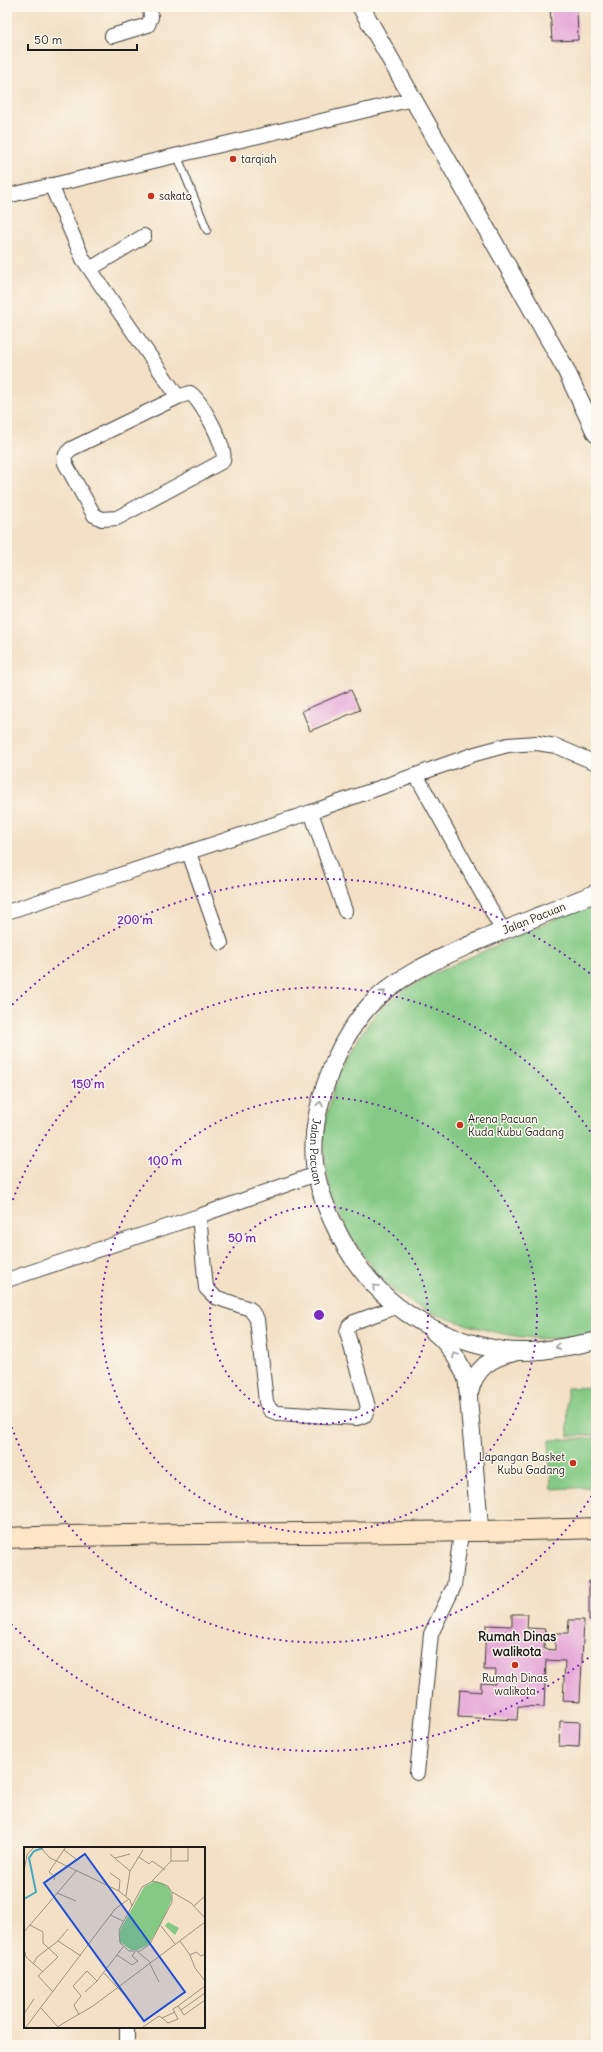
<svg xmlns="http://www.w3.org/2000/svg" width="603" height="2052" viewBox="0 0 603 2052" font-family="Delius,sans-serif">
<style>
.green{fill:#84ca84;stroke:#507350}
.building{fill:#e4a3d7}
.lines{fill:none;stroke-linecap:round;stroke-linejoin:round}
.service-casing{stroke:#3c3935;stroke-width:9}
.minor-casing{stroke:#3c3935;stroke-width:16}
.tertiary-casing{stroke:#3c3935;stroke-width:19}
.secondary-casing{stroke:#3c3935;stroke-width:22}
.service{stroke:#fff;stroke-width:7}
.minor{stroke:#fff;stroke-width:14}
.tertiary{stroke:#fff;stroke-width:17}
.secondary{stroke:#fde5c5;stroke-width:20}
.oneway{stroke:#999}
.ring{fill:none;stroke:#7b2cbf;stroke-width:2;stroke-dasharray:2 4}
.poi-dot{fill:#c8321e;stroke:#fbf7ec;stroke-width:1.5}
.labels{text-anchor:middle;stroke-width:3;stroke-linejoin:round;paint-order:stroke}
.poi-label{font-size:11px;fill:#1c1c1c;stroke:#fbf7ec;text-anchor:start}
.street-label{font-size:11px;fill:#1c1c1c;stroke:#fbf7ec}
.quarter-label{font-size:13px;font-weight:bold;fill:#1c1c1c;stroke:#fbf7ec}
.inset-river{fill:none;stroke:#44aac4;stroke-width:2}
.inset-road{fill:none;stroke:#9d9281;stroke-width:1}
.view{fill:#1d4ed8;fill-opacity:0.15;stroke:#1d4ed8;stroke-width:2}
.inset-edge{fill:none;stroke:#1c1c1c;stroke-width:2}
.centre{fill:#7b2cbf;stroke:#fbf7ec;stroke-width:2}
.ring-label{font-size:12px;text-anchor:middle;font-weight:bold;fill:#7b2cbf;stroke:#fbf7ec;stroke-width:3;stroke-linejoin:round;paint-order:stroke}
</style>
<rect width="100%" height="100%" fill="#fbf7ec"/>
<filter id="ink" filterUnits="userSpaceOnUse"><feTurbulence type="fractalNoise" baseFrequency=".025" numOctaves="2"/><feDisplacementMap in="SourceGraphic" scale="8" xChannelSelector="R" yChannelSelector="G"/><feConvolveMatrix kernelMatrix="1 2 1 2 8 2 1 2 1" color-interpolation-filters="sRGB"/></filter>
<filter id="wash" filterUnits="userSpaceOnUse"><feTurbulence type="fractalNoise" baseFrequency=".012" numOctaves="4" result="noise"/><feDisplacementMap in="SourceGraphic" scale="16" xChannelSelector="R" yChannelSelector="G"/><feGaussianBlur stdDeviation="0.9" result="paint"/><feColorMatrix in="noise" values="0 0 0 0 0 0 0 0 0 0 0 0 0 0 0 0 0 1.4 0 .05"/><feComposite in="paint" operator="in"/></filter>
<g filter="url(#wash)">
<rect width="100%" height="100%" fill="#f3e0c5"/>
<path class="green" d="M 596,901 L 596,1332 C 559,1343 519,1339 483,1329 C 452,1321 422,1312 397,1293 C 377,1277 363,1256 350,1234 C 318,1177 316,1125 343,1067 C 352,1047 364,1027 379,1011 C 393,997 411,986 428,976 Z
M 596,1387 L 596,1435 L 568,1436 L 567,1388 Z
M 596,1438 L 596,1487 L 551,1489 L 549,1440 Z"/>
<g id="blocks">
<path class="building" d="M 550,7 L 577,7 L 578,40 L 552,41 Z
M 351,690 L 360,710 L 310,731 L 302,711 Z
M 589,1581 L 596,1581 L 596,1621 L 589,1621 Z
M 512,1614 L 528,1614 L 527,1628 L 545,1629 L 544,1649 L 555,1650 L 555,1633 L 568,1633 L 569,1620 L 584,1620 L 580,1702 L 563,1701 L 565,1661 L 546,1660 L 544,1707 L 518,1706 L 517,1720 L 458,1717 L 460,1690 L 481,1692 L 481,1683 L 495,1684 L 496,1670 L 484,1670 L 486,1625 L 512,1626 Z
M 560,1721 L 580,1722 L 579,1747 L 559,1746 Z"/>
</g>
</g>
<g filter="url(#ink)">
<use href="#blocks" fill-opacity="0" stroke="#3c3935" stroke-width="1"/>
<g class="lines">
<g class="service-casing">
<path id="service" d="M 177,155 L 207,230"/>
</g>
<g class="minor-casing">
<path id="minor" d="M 112,36 L 148,25 L 151,17 L 150,7
M 51,185 L 83,259 L 178,397
M 7,196 L 413,99
M 90,269 L 144,236
M 190,393 C 201,400 228,449 223,461 L 117,518 L 102,519 L 94,515 L 65,463 C 64,456 66,453 71,449 L 178,397 Z
M 416,775 L 503,931
M 311,812 L 345,911
M 189,853 L 221,943
M 7,912 L 311,812 L 475,754 L 508,745 L 537,743 L 556,746 L 596,763
M 199,1216 L 206,1288 L 215,1297 L 250,1309 L 257,1319 L 266,1402 L 270,1410 L 277,1413 L 357,1418 L 365,1415 L 368,1407 L 347,1332 L 349,1326 L 354,1322 L 396,1307
M 7,1280 L 199,1216 L 316,1174
M 417,1773 L 431,1634 L 454,1586 L 461,1533
M 127,2027 L 127,2045"/>
</g>
<g class="tertiary-casing">
<g id="tertiary">
<path d="M 361,7 L 564,366 L 596,434"/>
<path id="s1" d="M 596,893 C 556,909 516,925 476,942 C 438,959 398,975 369,1006 C 351,1026 338,1050 329,1075 C 320,1099 313,1128 314,1154 C 314,1177 323,1200 332,1220 C 364,1292 418,1334 496,1349 C 528,1356 564,1347 596,1341"/>
<path d="M 434,1332 C 450,1345 460,1362 467,1380 L 480,1532"/>
<path d="M 470,1391 C 475,1369 491,1357 513,1353"/>
</g>
</g>
<g class="secondary-casing">
<path id="secondary" d="M 7,1538 C 203,1531 400,1535 596,1528"/>
</g>
<use href="#service" class="service"/>
<use href="#minor" class="minor"/>
<use href="#tertiary" class="tertiary"/>
<use href="#secondary" class="secondary"/>
</g>
<defs><path id="oneway-chevron" d="M-2-3.5L2.5 0L-2 3.5" fill="none" stroke-width="1.6" stroke-linecap="round" stroke-linejoin="round"/></defs>
<g class="oneway">
<use href="#oneway-chevron" transform="translate(383 993) rotate(-41)"/>
<use href="#oneway-chevron" transform="translate(320 1104) rotate(-77)"/>
<use href="#oneway-chevron" transform="translate(375 1287) rotate(-133)"/>
<use href="#oneway-chevron" transform="translate(558 1347) rotate(173)"/>
<use href="#oneway-chevron" transform="translate(455 1355) rotate(-124)"/>
</g>
</g>
<g class="ring">
<circle cx="319" cy="1315" r="109"/>
<circle cx="319" cy="1315" r="218"/>
<path d="M595 1491A327 327 0 0 1 7 1413M7 1217A327 327 0 0 1 595 1139"/>
<path d="M593 1654A436 436 0 0 1 8 1621M8 1009A436 436 0 0 1 593 976"/>
</g>
<g class="poi-dot">
<circle cx="233" cy="159" r="4"/>
<circle cx="151" cy="196" r="4"/>
<circle cx="460" cy="1125" r="4"/>
<circle cx="573" cy="1463" r="4"/>
<circle cx="515" cy="1665" r="4"/>
</g>
<g class="labels">
<g class="poi-label">
<text x="241" y="163">tarqiah</text>
<text x="159" y="200">sakato</text>
<text x="468" y="1123">Arena Pacuan<tspan x="468" dy="13">Kuda Kubu Gadang</tspan></text>
<text x="565" y="1461" text-anchor="end">Lapangan Basket<tspan x="565" dy="13">Kubu Gadang</tspan></text>
<text x="515" y="1682" text-anchor="middle">Rumah Dinas<tspan x="515" dy="13">walikota</tspan></text>
</g>
<g class="street-label">
<text transform="translate(534 918) rotate(-22)" y="4">Jalan Pacuan</text>
<text dy="4" stroke="none"><textPath href="#s1" startOffset="414">Jalan Pacuan</textPath></text>
</g>
<g class="quarter-label">
<text x="517" y="1641">Rumah Dinas<tspan x="517" dy="15">walikota</tspan></text>
</g>
</g>
<g transform="translate(24 1847)">
<rect width="181" height="181" fill="#f3e0c5"/>
<path d="M 131,34 L 139,36 L 146,42 L 148,52 L 136,79 L 124,98 L 113,103 L 107,103 L 96,95 L 96,83 L 120,40 ZM 144,75 L 155,81 L 151,88 L 141,79 Z" fill="#84ca84"/>
<path class="inset-river" d="M 0,52 L 12,45 L 5,11 L 10,4 L 19,1"/>
<path class="inset-road" d="M 17,1 L 26,11 L 95,44 L 106,53 L 108,59M 40,3 L 52,12M 86,7 L 106,24M 115,10 L 125,17 L 128,14 L 141,23M 91,11 L 106,7M 147,14 L 164,14 L 164,1M 0,24 L 3,8 L 9,1M 86,26 L 96,33 L 95,44M 30,33 L 31,30 L 25,25 L 41,1M 128,34 L 147,14 L 147,1M 129,34 L 144,39 L 148,46 L 148,55 L 126,97 L 116,104 L 105,104 L 96,96 L 95,83 L 118,40 ZM 148,45 L 167,56 L 181,71M 33,46 L 52,54M 102,49 L 106,24 L 119,3M 170,59 L 181,49M 86,68 L 99,74M 6,78 L 19,85 L 19,96 L 34,110 L 14,129 L 29,145M 137,79 L 151,97M 0,85 L 53,23M 34,94 L 44,82M 156,94 L 166,108 L 172,105 L 177,109 L 181,107M 1,105 L 2,110 L 19,125M 114,105 L 127,116M 93,108 L 108,118 L 114,114 L 108,109 L 111,105M 166,108 L 171,121 L 181,134M 10,116 L 13,110 L 34,94 L 57,109M 126,117 L 135,135M 80,126 L 106,154M 181,139 L 154,159 L 160,168 L 181,153M 61,145 L 73,134M 17,161 L 34,180M 157,163 L 181,146M 0,167 L 10,152M 55,168 L 50,158 L 57,149 L 49,139 L 63,124 L 73,134 L 99,100M 138,171 L 144,176 L 154,172 L 149,162 L 154,159M 2,180 L 91,62 L 105,52M 33,180 L 69,159 L 181,75M 119,180 L 135,169 L 138,171 L 151,165"/>
<path class="view" d="M 61,7 L 161,145 L 120,174 L 20,36 Z"/>
<rect width="181" height="181" class="inset-edge"/>
</g>
<circle cx="319" cy="1315" r="6" class="centre"/>
<g class="ring-label">
<text x="135" y="924">200 m</text>
<text x="88" y="1088">150 m</text>
<text x="165" y="1165">100 m</text>
<text x="242" y="1242">50 m</text>
</g>
<rect width="603" height="2052" fill="none" stroke="#fbf7ec" stroke-width="24"/>
<path d="M28 44v6h109v-6" fill="none" stroke="#1c1c1c" stroke-width="2"/>
<text x="34" y="44" font-size="12" fill="#1c1c1c" stroke="#fbf7ec" stroke-width="3" paint-order="stroke">50 m</text>
</svg>
